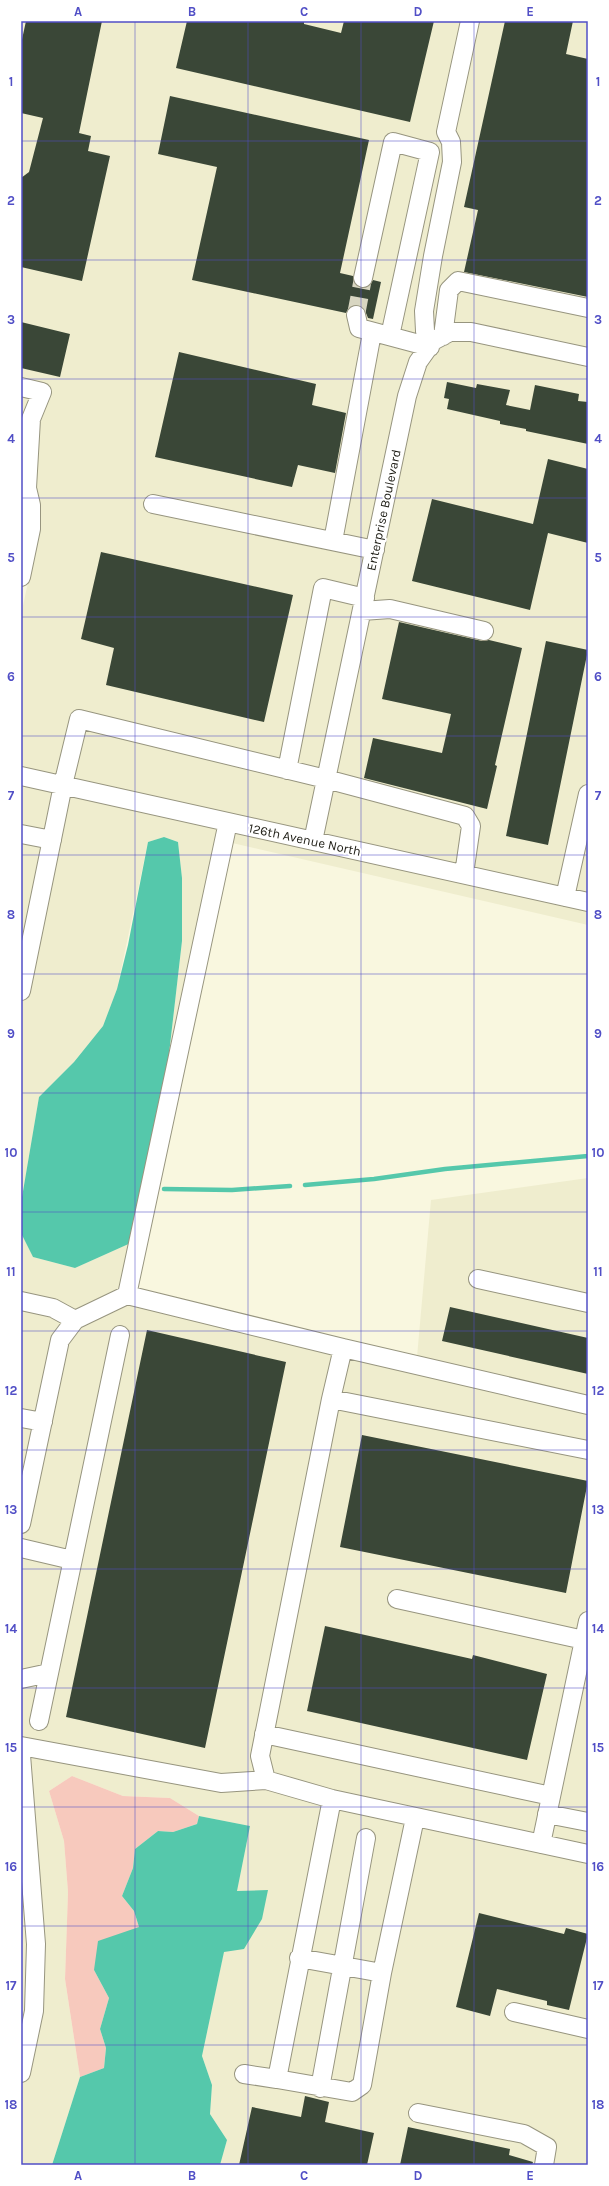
<svg xmlns="http://www.w3.org/2000/svg" width="609" height="2186" viewBox="0 0 609 2186" font-family="Karla,sans-serif">
<style>
.built{fill:#efedce}
.green{fill:#f7c9bd}
.water{fill:#55c8ab}
.lines{fill:none;stroke-linecap:round;stroke-linejoin:round}
.stream{stroke:#55c8ab;stroke-width:4.5}
.building{fill:#3a4737}
.minor-tunnel{stroke:#d8d6c1;stroke-width:18;stroke-dasharray:18 9;stroke-linecap:butt}
.minor-casing{stroke:#97957f;stroke-width:20}
.minor{stroke:#fff;stroke-width:18}
.grid{fill:none;stroke:#514fc6;stroke-width:1;stroke-opacity:0.55}
.labels{text-anchor:middle;stroke-width:4;stroke-linejoin:round;paint-order:stroke}
.street-label{font-size:13px;fill:#1e1d15;stroke:#fff}
.neatline{fill:none;stroke:#514fc6;stroke-width:1.5}
.grid-label{font-size:13px;text-anchor:middle;font-weight:bold;fill:#514fc6}
</style>
<rect width="100%" height="100%" fill="#f9f7df"/>
<path class="built" d="M 21,21 L 588,21 L 588,348 L 430,333 L 307,830 L 21,767 L 21,615 L 39,531 L 21,482 Z
M 451,341 L 469,341 L 588,367 L 588,893 L 323,833 L 415,398 L 425,366 L 438,348 Z
M 21,785 L 588,911 L 588,925 L 228,842 L 175,1068 L 169,1054 L 182,941 L 182,878 L 178,842 L 164,837 L 148,842 L 117,989 L 103,1026 L 74,1062 L 39,1097 L 21,1203 Z
M 588,1178 L 588,2165 L 220,2165 L 227,2140 L 210,2114 L 212,2085 L 202,2056 L 250,1826 L 199,1816 L 170,1798 L 123,1796 L 72,1776 L 49,1791 L 64,1841 L 68,1892 L 65,1979 L 80,2077 L 52,2165 L 21,2165 L 21,1233 L 33,1257 L 75,1268 L 133,1242 L 119,1295 L 417,1357 L 431,1200 Z"/>
<path class="green" d="M 72,1776 L 123,1796 L 170,1798 L 199,1816 L 197,1824 L 173,1832 L 158,1831 L 135,1849 L 133,1868 L 122,1896 L 134,1911 L 139,1927 L 94,1970 L 109,1998 L 100,2029 L 106,2048 L 104,2068 L 80,2077 L 65,1979 L 68,1892 L 64,1841 L 49,1791 Z"/>
<path class="water" d="M 164,837 L 178,842 L 182,878 L 182,941 L 169,1054 L 175,1068 L 133,1242 L 75,1268 L 33,1257 L 21,1233 L 21,1203 L 39,1097 L 74,1062 L 103,1026 L 117,989 L 128,945 L 148,842 Z
M 199,1816 L 250,1826 L 237,1891 L 268,1890 L 262,1919 L 244,1949 L 224,1952 L 202,2056 L 212,2085 L 210,2114 L 227,2140 L 220,2165 L 52,2165 L 80,2077 L 104,2068 L 106,2048 L 100,2029 L 109,1998 L 94,1970 L 98,1941 L 139,1927 L 134,1911 L 122,1896 L 133,1868 L 135,1849 L 158,1831 L 173,1832 L 197,1824 Z"/>
<g class="lines">
<path class="stream" d="M 305,1185 L 374,1179 L 445,1169 L 588,1156
M 164,1189 L 232,1190 L 290,1186"/>
</g>
<path class="building" d="M 26,21 L 102,21 L 79,133 L 91,136 L 88,151 L 110,156 L 82,281 L 21,267 L 21,178 L 29,172 L 43,118 L 21,113 L 21,44 Z
M 187,21 L 304,21 L 304,24 L 341,33 L 344,21 L 434,21 L 410,122 L 176,68 Z
M 505,21 L 573,21 L 566,54 L 588,59 L 588,297 L 464,272 L 478,210 L 464,207 Z
M 170,96 L 369,140 L 340,273 L 353,276 L 356,285 L 361,288 L 370,285 L 373,280 L 381,282 L 373,319 L 368,318 L 364,308 L 359,305 L 349,307 L 346,313 L 192,280 L 217,167 L 158,154 Z
M 21,322 L 70,334 L 60,377 L 21,368 Z
M 179,352 L 316,384 L 312,405 L 346,413 L 335,473 L 298,465 L 292,487 L 155,457 Z
M 447,382 L 476,388 L 477,384 L 510,390 L 506,405 L 530,410 L 535,385 L 579,394 L 578,401 L 588,402 L 588,444 L 526,431 L 526,429 L 500,424 L 500,421 L 447,409 L 449,399 L 444,398 Z
M 548,459 L 588,469 L 588,543 L 548,533 L 530,610 L 412,581 L 432,499 L 533,524 Z
M 101,552 L 293,595 L 264,722 L 106,685 L 114,648 L 81,639 Z
M 399,622 L 482,641 L 489,640 L 522,648 L 495,765 L 497,766 L 487,809 L 364,778 L 373,738 L 442,753 L 451,714 L 382,699 Z
M 546,641 L 588,650 L 548,845 L 506,836 Z
M 450,1307 L 588,1338 L 588,1374 L 442,1341 Z
M 147,1330 L 286,1362 L 205,1748 L 66,1717 Z
M 362,1435 L 588,1481 L 566,1593 L 340,1547 Z
M 325,1626 L 472,1659 L 473,1655 L 547,1674 L 527,1760 L 307,1711 Z
M 479,1913 L 564,1934 L 566,1928 L 588,1934 L 569,2010 L 547,2005 L 547,2001 L 497,1989 L 490,2016 L 456,2007 Z
M 305,2096 L 329,2102 L 325,2122 L 374,2133 L 367,2165 L 239,2165 L 252,2107 L 301,2117 Z
M 408,2127 L 510,2149 L 509,2155 L 533,2162 L 532,2165 L 400,2165 Z"/>
<g class="lines">
<path class="minor-tunnel" d="M 356,315 L 363,278"/>
<g class="minor-casing">
<path id="minor" d="M 363,278 L 393,142 L 430,152 L 390,336
M 356,315 L 359,328 L 430,347
M 443,336 L 449,290 L 458,281 L 588,308
M 430,347 L 425,331 L 424,311 L 433,256 L 452,162 L 451,142 L 446,132 L 470,21
M 21,387 L 42,392 L 31,419 L 27,488 L 31,505 L 31,529 L 21,577
M 153,504 L 375,550
M 333,541 L 372,333
M 362,611 L 390,609 L 484,631
M 287,770 L 323,588 L 365,598
M 21,776 L 588,902
M 228,822 L 127,1295 L 343,1348
M 21,834 L 52,840
M 313,841 L 407,396 L 418,362 L 433,341 L 450,332 L 471,332 L 588,357
M 565,897 L 588,794
M 21,991 L 63,785 L 79,719 L 326,779 L 465,816 L 471,826 L 464,874
M 478,1279 L 588,1303
M 21,1301 L 53,1308 L 75,1320
M 331,1399 L 588,1450
M 588,1405 L 343,1348 L 331,1399 L 260,1756 L 266,1780 L 332,1799 L 588,1854
M 21,1418 L 43,1422
M 21,1524 L 60,1340 L 75,1320 L 127,1295
M 21,1548 L 72,1560
M 397,1599 L 584,1640
M 21,1679 L 49,1673
M 39,1721 L 120,1335
M 264,1734 L 551,1796
M 21,1746 L 221,1783 L 266,1780
M 21,1755 L 36,1944 L 34,2011 L 21,2073
M 332,1799 L 277,2079 L 352,2092 L 362,2085 L 382,1973 L 415,1818
M 547,1814 L 588,1822
M 541,1844 L 588,1621
M 299,1958 L 382,1973
M 514,2012 L 588,2029
M 244,2074 L 277,2079
M 320,2088 L 366,1838
M 418,2113 L 524,2134 L 547,2147 L 544,2165"/>
</g>
<use href="#minor" class="minor"/>
</g>
<path class="grid" d="M 135,21 L 135,2165M 248,21 L 248,2165M 361,21 L 361,2165M 474,21 L 474,2165M 21,141 L 588,141M 21,260 L 588,260M 21,379 L 588,379M 21,498 L 588,498M 21,617 L 588,617M 21,736 L 588,736M 21,855 L 588,855M 21,974 L 588,974M 21,1093 L 588,1093M 21,1212 L 588,1212M 21,1331 L 588,1331M 21,1450 L 588,1450M 21,1569 L 588,1569M 21,1688 L 588,1688M 21,1807 L 588,1807M 21,1926 L 588,1926M 21,2045 L 588,2045"/>
<g class="labels">
<g class="street-label">
<text transform="translate(383 510) rotate(-78)" y="5">Enterprise Boulevard</text>
<text transform="translate(305 839) rotate(12)" y="5">126th Avenue North</text>
</g>
</g>
<rect width="609" height="2186" fill="none" stroke="#ffffff" stroke-width="44"/>
<rect x="22" y="22" width="565" height="2142" class="neatline"/>
<g class="grid-label">
<text x="78" y="16">A</text>
<text x="192" y="16">B</text>
<text x="304" y="16">C</text>
<text x="418" y="16">D</text>
<text x="530" y="16">E</text>
<text x="11" y="86">1</text>
<text x="598" y="86">1</text>
<text x="11" y="205">2</text>
<text x="598" y="205">2</text>
<text x="11" y="324">3</text>
<text x="598" y="324">3</text>
<text x="11" y="443">4</text>
<text x="598" y="443">4</text>
<text x="11" y="562">5</text>
<text x="598" y="562">5</text>
<text x="11" y="681">6</text>
<text x="598" y="681">6</text>
<text x="11" y="800">7</text>
<text x="598" y="800">7</text>
<text x="11" y="919">8</text>
<text x="598" y="919">8</text>
<text x="11" y="1038">9</text>
<text x="598" y="1038">9</text>
<text x="11" y="1157">10</text>
<text x="598" y="1157">10</text>
<text x="11" y="1276">11</text>
<text x="598" y="1276">11</text>
<text x="11" y="1395">12</text>
<text x="598" y="1395">12</text>
<text x="11" y="1514">13</text>
<text x="598" y="1514">13</text>
<text x="11" y="1633">14</text>
<text x="598" y="1633">14</text>
<text x="11" y="1752">15</text>
<text x="598" y="1752">15</text>
<text x="11" y="1871">16</text>
<text x="598" y="1871">16</text>
<text x="11" y="1990">17</text>
<text x="598" y="1990">17</text>
<text x="11" y="2109">18</text>
<text x="598" y="2109">18</text>
<text x="78" y="2180">A</text>
<text x="192" y="2180">B</text>
<text x="304" y="2180">C</text>
<text x="418" y="2180">D</text>
<text x="530" y="2180">E</text>
</g>
</svg>
